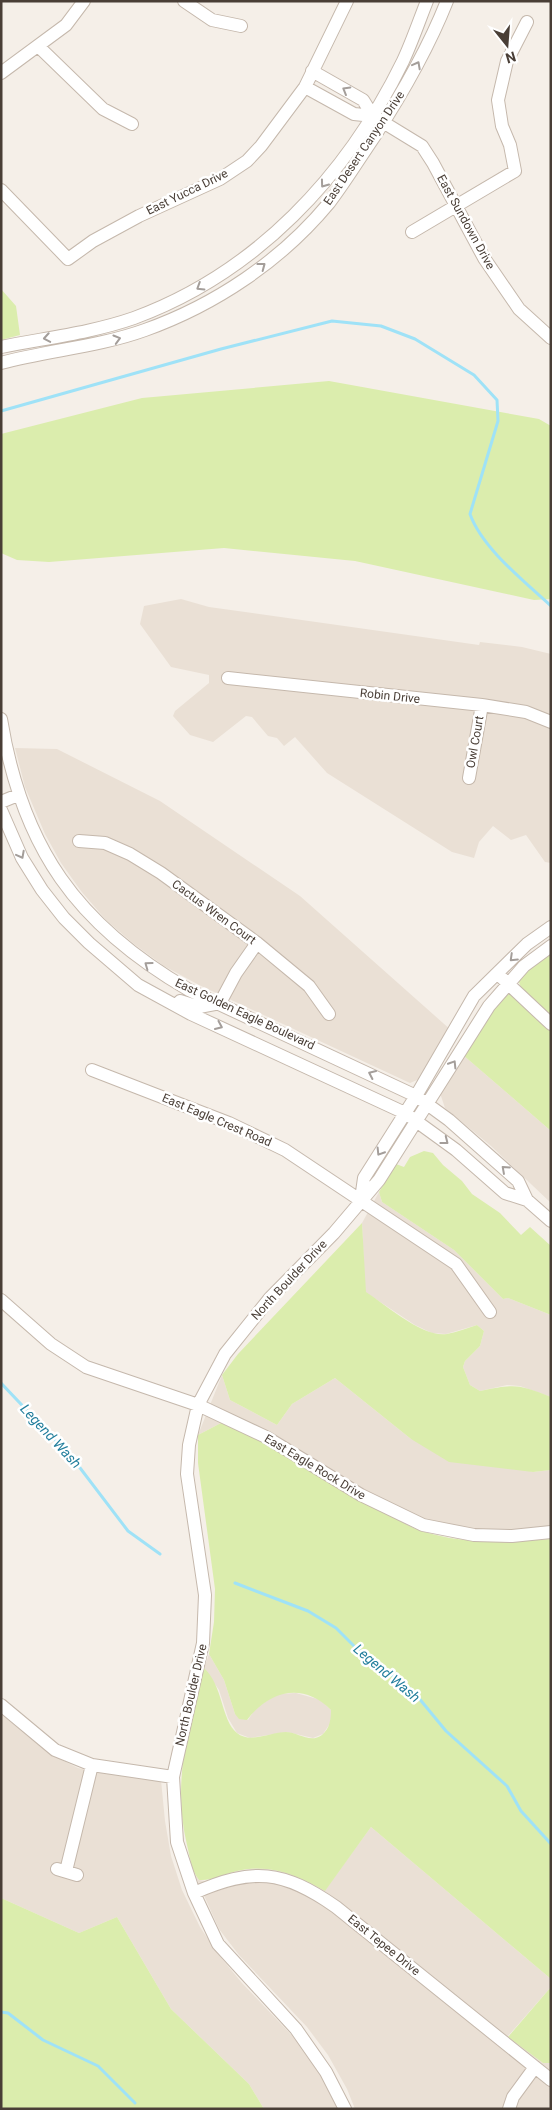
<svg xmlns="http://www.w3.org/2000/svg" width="552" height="2110" viewBox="0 0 552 2110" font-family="Roboto,sans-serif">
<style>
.residential{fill:#eae0d5}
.green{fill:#dbedad}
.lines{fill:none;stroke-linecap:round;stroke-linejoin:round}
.stream{stroke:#9fe2f7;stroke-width:3}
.minor-casing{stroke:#c5b8ac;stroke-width:14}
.minor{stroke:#fff;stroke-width:12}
.oneway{stroke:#a49e9a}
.labels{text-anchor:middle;stroke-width:5;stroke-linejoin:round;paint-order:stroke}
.street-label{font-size:12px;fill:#493e36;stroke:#fff}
.water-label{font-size:14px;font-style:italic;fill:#217e9c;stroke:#fff}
</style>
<rect width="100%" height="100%" fill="#f5efe8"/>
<path class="residential" d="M 181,599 L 209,607 L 479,645 L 480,642 L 522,647 L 551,654 L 551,863 L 545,862 L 526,835 L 511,840 L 493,826 L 479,842 L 474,858 L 452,852 L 327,773 L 295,737 L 284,746 L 277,738 L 268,736 L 252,717 L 246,716 L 213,742 L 190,735 L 173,716 L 175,711 L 209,683 L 209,675 L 171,667 L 140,624 L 144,606 Z
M 15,748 L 57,749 L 160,801 L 300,896 L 452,1031 L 422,1078 L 410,1083 L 199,985 L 164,966 L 134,944 L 106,920 L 81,891 L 61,863 L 45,834 L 25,787 Z
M 463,1055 L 551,1131 L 551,1203 L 491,1146 L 445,1108 L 440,1093 Z
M 379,1192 L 382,1202 L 454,1250 L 503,1299 L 508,1298 L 551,1315 L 551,1397 L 520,1386 L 507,1385 L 480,1391 L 470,1385 L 463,1367 L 465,1361 L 480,1346 L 484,1331 L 477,1325 L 446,1334 L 432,1333 L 415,1325 L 365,1292 L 362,1223 Z
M 222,1375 L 230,1400 L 277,1425 L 292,1404 L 335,1378 L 411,1439 L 533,1472 L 551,1470 L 551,1539 L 509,1542 L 468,1541 L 422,1531 L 355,1498 L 221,1423 L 198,1435 Z
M 209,1654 L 224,1680 L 235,1714 L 248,1720 L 255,1709 L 277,1694 L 296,1693 L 321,1700 L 331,1710 L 331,1722 L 323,1734 L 313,1738 L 287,1732 L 250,1738 L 237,1733 L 228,1718 L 219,1690 L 204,1668 Z
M 1,1714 L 54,1756 L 78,1768 L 101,1773 L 157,1777 L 161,1780 L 165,1821 L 171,1856 L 182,1890 L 200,1927 L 218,1954 L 242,1983 L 300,2044 L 321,2074 L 338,2109 L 264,2109 L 249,2084 L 171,2009 L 117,1917 L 79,1933 L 1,1898 Z
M 371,1827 L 551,1979 L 551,1987 L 508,2036 L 543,2063 L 551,2063 L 551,2109 L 355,2109 L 347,2089 L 328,2055 L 307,2027 L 239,1955 L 219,1929 L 194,1873 L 199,1880 L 205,1881 L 238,1871 L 258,1868 L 286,1872 L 301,1877 L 325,1890 Z"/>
<path class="green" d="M 1,289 L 16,306 L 20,335 L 1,340 Z
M 329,381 L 539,419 L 551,426 L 551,599 L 534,600 L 355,561 L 224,548 L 49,562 L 17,560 L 1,553 L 1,434 L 142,398 Z
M 551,952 L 551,1015 L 521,988 L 519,982 L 520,976 Z
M 507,993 L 513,995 L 551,1029 L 551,1131 L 463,1055 L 497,1002 Z
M 424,1151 L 433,1153 L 443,1165 L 462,1181 L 472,1194 L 500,1213 L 521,1235 L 530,1227 L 551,1246 L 551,1315 L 508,1298 L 503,1299 L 454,1250 L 382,1202 L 379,1192 L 396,1164 L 404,1167 L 410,1157 Z
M 362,1223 L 366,1292 C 386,1305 423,1338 447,1334 C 457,1332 467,1328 477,1325 L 484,1331 L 480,1346 L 465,1361 L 463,1367 L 470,1385 L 480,1391 C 516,1384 517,1384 551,1397 L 551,1470 L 533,1472 L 449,1462 L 411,1439 L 335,1378 L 292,1404 L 277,1425 L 230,1400 L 222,1375 L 238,1354 Z
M 221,1423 C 279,1446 329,1485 385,1513 C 397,1519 409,1527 422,1531 C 464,1545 508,1542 551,1539 L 551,1979 L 371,1827 L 325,1891 C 297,1875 269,1863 237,1871 C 225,1874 212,1881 199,1880 C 191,1870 190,1857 187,1845 C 172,1782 188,1729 204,1668 C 223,1685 221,1720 237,1733 C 250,1744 270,1732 286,1732 C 298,1732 310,1744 322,1735 C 330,1728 331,1719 331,1710 C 303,1682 270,1690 247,1720 L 239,1719 L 235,1714 L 224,1680 L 209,1654 L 214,1622 L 215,1589 L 198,1463 L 198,1435 Z
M 1,1898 L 79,1933 L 117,1917 L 171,2009 L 249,2084 L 264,2109 L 1,2109 Z
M 551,1987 L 551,2063 L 543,2063 L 508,2037 Z"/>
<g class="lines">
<path class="stream" d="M 1,411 L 221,349 L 332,321 L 381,326 L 415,339 L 474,375 L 497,400 L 498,421 L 470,514 C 482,548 524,581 551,606
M 1,1383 L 74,1460 L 128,1531 L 160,1554
M 235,1583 L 308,1611 L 336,1628 L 356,1648 L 413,1691 L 446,1731 L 507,1786 L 521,1811 L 551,1844
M 1,2012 L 8,2013 L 43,2040 L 98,2066 L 135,2103"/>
<g class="minor-casing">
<path id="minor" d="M 184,1 L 212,20 L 241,26
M 38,46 L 103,109 L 132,124
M 312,71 L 363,100 L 373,116 L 422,146 L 433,163 L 484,258 L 519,309 L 551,338
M 1,73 L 66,25 L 84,1
M 305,87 L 354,114 L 373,116
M 1,190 L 68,259 L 93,241 L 139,216 L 220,179 L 247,161 L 261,146 L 305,87 L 347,1
M 412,232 L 515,171 L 510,145 L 502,126 L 498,100 L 507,61 L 527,22
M 1,347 C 45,338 91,333 134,318 C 256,273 347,176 403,61 C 412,42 419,21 427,1
M 1,363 C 49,350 98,347 145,330 C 215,305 281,261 329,203 C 345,182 359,159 374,137 C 402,94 428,49 447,1
M 228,678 L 482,705 L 526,712 L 551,722
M 1,719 C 22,848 77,925 189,990 L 416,1096 L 449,1120 L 518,1181 L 527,1200 L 551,1221
M 469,778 L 482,705
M 1,802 L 18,795
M 1,810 L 22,858 L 42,890 L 64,918 L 89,943 L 138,985 L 191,1014 L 405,1113 L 456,1150 L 505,1193 L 527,1200
M 79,841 L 105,843 L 130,854 L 161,873 L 257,943 L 309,986 L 329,1014
M 502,978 L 551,1024
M 180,1001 L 199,1007 L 220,1003 L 236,973 L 257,943
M 92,1070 L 229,1123 L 285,1150 L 456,1264 L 490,1312
M 361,1199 L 364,1178 L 416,1096 L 474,996 L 527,944 L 551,927
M 1,1300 L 51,1344 L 86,1367 L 198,1405 L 266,1437 L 361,1495 L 423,1525 L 474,1535 L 512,1536 L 551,1532
M 1,1705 L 55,1750 L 92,1765 L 173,1777
M 57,1869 L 77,1875
M 66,1871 L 92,1765
M 194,1893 C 253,1867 283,1870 336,1907 L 551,2080
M 345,2109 L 326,2072 L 296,2029 L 218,1944 L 194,1893 L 177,1842 L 173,1777 L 203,1643 L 205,1595 L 187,1474 L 189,1445 L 198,1405 L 225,1354 L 270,1298 L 334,1233 L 379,1180 L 489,1006 L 524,966 L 551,946
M 509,2109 L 513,2097 L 535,2067"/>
</g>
<use href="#minor" class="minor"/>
</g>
<defs><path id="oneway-chevron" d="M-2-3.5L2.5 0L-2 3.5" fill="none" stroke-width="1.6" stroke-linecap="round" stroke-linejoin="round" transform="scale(1.25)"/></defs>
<g class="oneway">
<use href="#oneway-chevron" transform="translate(417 65) rotate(-62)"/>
<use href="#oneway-chevron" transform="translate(346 90) rotate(-150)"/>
<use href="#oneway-chevron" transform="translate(324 184) rotate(126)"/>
<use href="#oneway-chevron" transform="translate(262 266) rotate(-37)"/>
<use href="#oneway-chevron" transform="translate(200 287) rotate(148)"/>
<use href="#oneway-chevron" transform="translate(47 338) rotate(170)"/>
<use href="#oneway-chevron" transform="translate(117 339) rotate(-16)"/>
<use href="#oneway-chevron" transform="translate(21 855) rotate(62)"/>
<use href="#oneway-chevron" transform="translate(513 958) rotate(136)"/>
<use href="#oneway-chevron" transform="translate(148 965) rotate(-144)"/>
<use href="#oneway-chevron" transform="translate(219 1026) rotate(24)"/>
<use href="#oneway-chevron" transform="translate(453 1064) rotate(-58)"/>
<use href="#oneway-chevron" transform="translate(372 1074) rotate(-155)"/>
<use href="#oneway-chevron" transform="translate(445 1141) rotate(38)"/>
<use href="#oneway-chevron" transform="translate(380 1152) rotate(122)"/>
<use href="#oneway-chevron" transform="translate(505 1169) rotate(-138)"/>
</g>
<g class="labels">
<g class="street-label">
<text transform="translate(364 148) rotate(-56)" y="4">East Desert Canyon Drive</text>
<text transform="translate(187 192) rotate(-26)" y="4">East Yucca Drive</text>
<text transform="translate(466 222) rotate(61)" y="4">East Sundown Drive</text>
<text transform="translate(390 696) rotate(6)" y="4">Robin Drive</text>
<text transform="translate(475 742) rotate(-80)" y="4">Owl Court</text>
<text transform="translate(214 912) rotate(36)" y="4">Cactus Wren Court</text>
<text transform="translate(245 1014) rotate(25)" y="4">East Golden Eagle Boulevard</text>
<text transform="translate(217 1120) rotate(23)" y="4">East Eagle Crest Road</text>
<text transform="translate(289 1280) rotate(-47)" y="4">North Boulder Drive</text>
<text transform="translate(315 1467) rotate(31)" y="4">East Eagle Rock Drive</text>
<text transform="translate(191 1695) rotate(-77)" y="4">North Boulder Drive</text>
<text transform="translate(384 1945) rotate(39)" y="4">East Tepee Drive</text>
</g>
<g class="water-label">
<text transform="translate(51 1436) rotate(47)" y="5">Legend Wash</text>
<text transform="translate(387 1673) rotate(40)" y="5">Legend Wash</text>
</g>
</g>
<rect width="552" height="2110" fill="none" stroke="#493e36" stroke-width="5"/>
<g transform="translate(507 45) rotate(163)" stroke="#ffffff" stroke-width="4" paint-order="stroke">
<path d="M0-4L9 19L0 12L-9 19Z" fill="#493e36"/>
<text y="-8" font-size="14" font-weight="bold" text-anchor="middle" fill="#493e36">N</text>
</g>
</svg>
